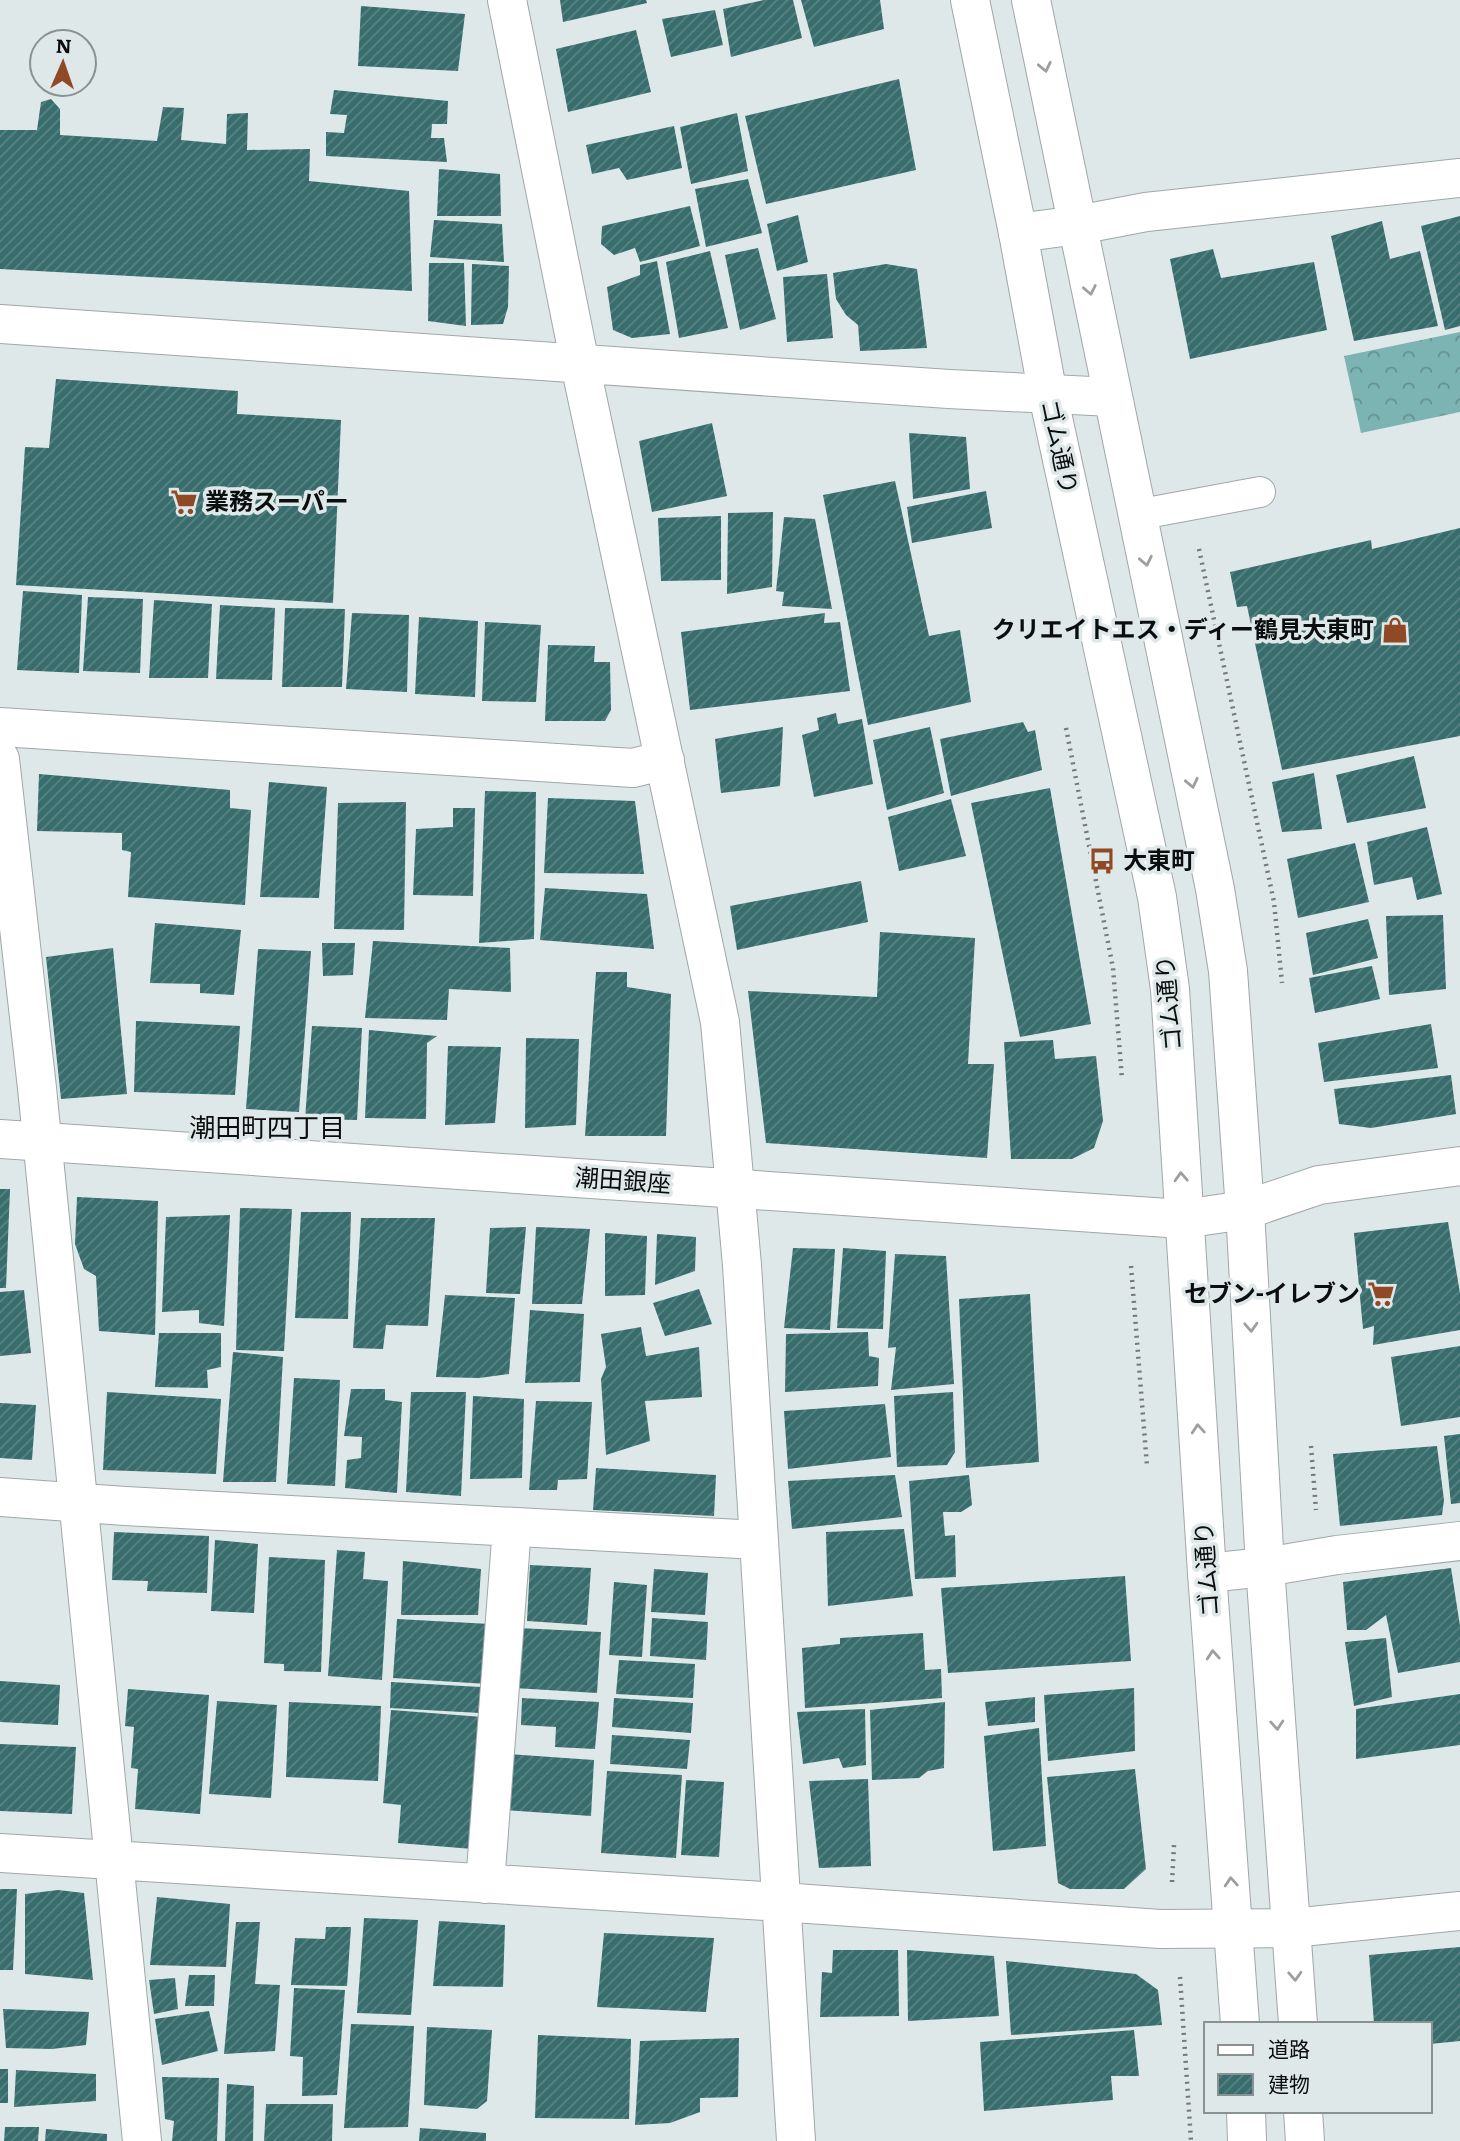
<svg xmlns="http://www.w3.org/2000/svg" width="1460" height="2141" viewBox="0 0 1460 2141" font-family="Literata,'Noto Sans JP',serif">
<style>
.forest{fill:url(#forest-crowns)}
.building{fill:url(#building-hatch)}
.lines{fill:none;stroke-linecap:round;stroke-linejoin:round}
.lane-casing{stroke:#9fa7a7;stroke-width:32}
.street-casing{stroke:#9fa7a7;stroke-width:40}
.secondary-casing{stroke:#9fa7a7;stroke-width:40}
.path{stroke:#737878;stroke-width:4.5;stroke-dasharray:2 5;stroke-linecap:butt}
.lane{stroke:#fff;stroke-width:30}
.street{stroke:#fff;stroke-width:38}
.secondary{stroke:#fff;stroke-width:38}
.oneway{stroke:#9d9f9f}
.labels{text-anchor:middle;stroke-width:7;stroke-linejoin:round;paint-order:stroke}
.street-label{font-size:24px;fill:#0b0e0e;stroke:#dfe8e8}
.poi-label{font-size:24px;font-weight:bold;fill:#0b0e0e;stroke:#dfe8e8;text-anchor:start}
.neighbourhood-label{font-size:26px;fill:#0b0e0e;stroke:#dfe8e8}
</style>
<defs>
<pattern id="forest-crowns" width="20" height="18" patternUnits="userSpaceOnUse" patternTransform="scale(1.75)"><rect width="20" height="18" fill="#7cb4b3"/><path d="M2 6a3 3 0 1 1 6 0M12 15a3 3 0 1 1 6 0" fill="none" stroke="#649190"/></pattern>
<pattern id="building-hatch" width="6" height="6" patternUnits="userSpaceOnUse" patternTransform="scale(1.75)"><rect width="6" height="6" fill="#376d6d"/><path d="M-1 1l2-2M0 6l6-6M5 7l2-2" fill="none" stroke="#5d8383"/></pattern>
</defs>
<rect width="100%" height="100%" fill="#dfe8e8"/>
<path class="forest" d="M 1460,332 L 1460,412 L 1361,433 L 1344,356 Z"/>
<path class="building" d="M 560,0 L 646,0 L 647,3 L 563,22 Z
M 764,0 L 793,0 L 802,38 L 731,57 L 723,9 Z
M 801,0 L 880,0 L 884,29 L 814,47 Z
M 361,6 L 465,14 L 458,71 L 358,66 Z
M 715,10 L 723,45 L 671,57 L 662,19 Z
M 636,30 L 651,92 L 568,112 L 556,49 Z
M 899,79 L 916,170 L 766,204 L 745,116 Z
M 334,90 L 448,101 L 447,124 L 432,124 L 431,138 L 444,138 L 447,162 L 326,156 L 326,132 L 344,133 L 347,115 L 330,114 Z
M 51,99 L 60,109 L 60,135 L 157,141 L 163,107 L 184,108 L 181,140 L 226,144 L 227,114 L 248,113 L 247,150 L 310,149 L 309,181 L 409,191 L 412,291 L 0,269 L 0,130 L 37,130 L 41,102 Z
M 737,113 L 748,171 L 691,184 L 680,127 Z
M 674,126 L 682,168 L 627,180 L 619,168 L 592,174 L 586,145 Z
M 439,169 L 500,174 L 501,216 L 437,216 Z
M 748,179 L 762,233 L 706,247 L 695,189 Z
M 690,206 L 700,246 L 640,262 L 635,248 L 614,255 L 601,244 L 602,226 Z
M 798,215 L 808,262 L 777,271 L 767,224 Z
M 1460,216 L 1460,326 L 1445,330 L 1421,226 Z
M 434,220 L 502,224 L 504,262 L 430,257 Z
M 1382,221 L 1390,259 L 1420,251 L 1438,326 L 1354,341 L 1331,236 Z
M 758,248 L 776,319 L 740,330 L 725,255 Z
M 1213,249 L 1221,278 L 1314,262 L 1327,330 L 1190,359 L 1170,259 Z
M 710,251 L 728,328 L 679,338 L 666,262 Z
M 657,261 L 670,334 L 632,338 L 613,330 L 607,287 L 640,275 L 640,265 Z
M 429,263 L 464,263 L 466,326 L 428,321 Z
M 472,264 L 509,266 L 508,307 L 503,324 L 471,325 Z
M 886,264 L 917,269 L 927,348 L 860,351 L 858,325 L 846,315 L 836,299 L 833,273 Z
M 827,274 L 833,338 L 787,342 L 783,277 Z
M 56,379 L 238,391 L 237,414 L 341,420 L 333,603 L 16,585 L 25,447 L 49,448 Z
M 712,423 L 727,496 L 652,512 L 639,441 Z
M 909,433 L 966,437 L 970,489 L 913,499 Z
M 895,481 L 929,636 L 960,630 L 971,702 L 868,725 L 823,495 Z
M 986,491 L 992,528 L 912,543 L 907,507 Z
M 773,512 L 772,587 L 727,594 L 728,513 Z
M 721,516 L 721,580 L 661,581 L 658,518 Z
M 784,517 L 815,519 L 832,609 L 782,606 L 784,592 L 776,591 Z
M 1460,528 L 1460,736 L 1282,770 L 1247,606 L 1237,607 L 1230,572 L 1371,540 L 1372,549 Z
M 23,591 L 82,595 L 79,673 L 17,670 Z
M 88,597 L 143,599 L 140,673 L 83,671 Z
M 154,600 L 212,604 L 208,678 L 149,678 Z
M 220,605 L 275,608 L 272,680 L 216,679 Z
M 285,608 L 345,609 L 342,687 L 282,687 Z
M 352,613 L 409,615 L 407,692 L 346,689 Z
M 825,613 L 824,623 L 840,622 L 850,691 L 690,710 L 681,632 Z
M 419,617 L 478,621 L 475,697 L 415,694 Z
M 485,622 L 541,625 L 536,702 L 482,701 Z
M 548,645 L 595,646 L 594,662 L 610,662 L 611,710 L 605,721 L 545,721 Z
M 836,713 L 838,724 L 862,719 L 873,784 L 814,797 L 802,735 L 819,730 L 817,718 Z
M 1023,722 L 1028,732 L 1035,730 L 1042,770 L 951,796 L 940,739 Z
M 783,727 L 780,786 L 721,793 L 715,739 Z
M 930,727 L 944,793 L 887,810 L 873,740 Z
M 1414,756 L 1426,808 L 1347,823 L 1336,775 Z
M 1314,773 L 1322,829 L 1282,832 L 1272,782 Z
M 39,774 L 230,790 L 230,808 L 251,810 L 245,905 L 128,897 L 131,852 L 122,850 L 122,833 L 37,831 Z
M 269,782 L 327,787 L 319,898 L 260,897 Z
M 1050,788 L 1091,1024 L 1020,1037 L 971,803 Z
M 485,791 L 536,792 L 534,939 L 479,943 Z
M 548,798 L 635,801 L 644,874 L 544,873 Z
M 951,799 L 966,856 L 899,871 L 888,817 Z
M 406,802 L 404,930 L 334,929 L 338,803 Z
M 453,808 L 475,808 L 473,896 L 413,895 L 416,829 L 453,827 Z
M 1427,827 L 1442,894 L 1417,900 L 1412,877 L 1374,885 L 1367,842 Z
M 1355,843 L 1369,902 L 1298,918 L 1287,859 Z
M 861,881 L 868,922 L 737,950 L 730,906 Z
M 545,888 L 647,894 L 654,949 L 540,940 Z
M 1443,915 L 1446,989 L 1389,995 L 1386,916 Z
M 1368,919 L 1378,958 L 1313,975 L 1306,933 Z
M 155,923 L 241,930 L 234,995 L 200,993 L 200,984 L 150,983 Z
M 880,932 L 975,938 L 968,1064 L 994,1064 L 987,1158 L 766,1143 L 748,991 L 877,997 Z
M 373,941 L 510,948 L 511,992 L 449,989 L 447,1020 L 365,1018 Z
M 322,943 L 355,943 L 353,975 L 323,976 Z
M 113,948 L 127,1094 L 61,1099 L 46,957 Z
M 258,949 L 311,951 L 299,1112 L 246,1109 Z
M 1372,966 L 1380,999 L 1315,1013 L 1309,978 Z
M 596,972 L 627,972 L 627,987 L 671,994 L 666,1136 L 585,1136 Z
M 136,1021 L 240,1026 L 235,1095 L 134,1092 Z
M 1431,1024 L 1438,1068 L 1324,1082 L 1318,1043 Z
M 312,1026 L 362,1028 L 357,1120 L 305,1119 Z
M 369,1030 L 437,1036 L 427,1043 L 426,1119 L 365,1118 Z
M 526,1038 L 579,1039 L 576,1125 L 525,1128 Z
M 1053,1040 L 1055,1059 L 1096,1056 L 1103,1121 L 1094,1148 L 1072,1159 L 1011,1159 L 1004,1042 Z
M 448,1046 L 501,1047 L 495,1123 L 445,1125 Z
M 1451,1075 L 1456,1114 L 1371,1128 L 1339,1124 L 1334,1089 Z
M 0,1189 L 10,1189 L 6,1288 L 0,1288 Z
M 77,1197 L 158,1201 L 155,1335 L 99,1331 L 96,1276 L 84,1269 L 75,1244 Z
M 240,1208 L 292,1209 L 284,1351 L 236,1350 Z
M 301,1212 L 351,1212 L 348,1319 L 295,1318 Z
M 230,1215 L 224,1326 L 199,1323 L 199,1310 L 162,1312 L 166,1217 Z
M 361,1218 L 435,1218 L 428,1326 L 386,1325 L 383,1349 L 353,1348 Z
M 1448,1222 L 1460,1293 L 1460,1330 L 1373,1345 L 1374,1326 L 1363,1329 L 1354,1233 Z
M 526,1227 L 520,1294 L 486,1293 L 490,1228 Z
M 536,1227 L 590,1229 L 582,1304 L 532,1304 Z
M 605,1233 L 647,1236 L 645,1295 L 605,1296 Z
M 657,1234 L 696,1237 L 695,1271 L 655,1285 Z
M 793,1248 L 835,1249 L 830,1330 L 784,1328 Z
M 843,1248 L 886,1251 L 883,1329 L 837,1328 Z
M 895,1254 L 946,1256 L 954,1384 L 891,1390 L 896,1347 L 888,1348 Z
M 699,1289 L 712,1324 L 665,1336 L 653,1303 Z
M 24,1290 L 31,1353 L 0,1356 L 0,1292 Z
M 1030,1294 L 1039,1462 L 966,1468 L 959,1299 Z
M 445,1295 L 515,1298 L 509,1374 L 479,1378 L 436,1377 Z
M 530,1310 L 584,1314 L 580,1382 L 525,1383 Z
M 641,1327 L 646,1356 L 699,1347 L 702,1397 L 645,1401 L 650,1441 L 606,1455 L 601,1379 L 606,1367 L 601,1334 Z
M 868,1332 L 869,1356 L 879,1358 L 878,1386 L 785,1392 L 786,1334 Z
M 159,1333 L 221,1333 L 221,1367 L 207,1370 L 208,1388 L 155,1387 Z
M 1460,1346 L 1460,1417 L 1401,1426 L 1391,1357 Z
M 233,1352 L 283,1357 L 276,1482 L 223,1482 Z
M 294,1378 L 340,1380 L 335,1486 L 287,1484 Z
M 351,1389 L 385,1389 L 385,1400 L 402,1402 L 397,1493 L 345,1488 L 347,1460 L 361,1458 L 362,1437 L 344,1436 Z
M 107,1392 L 221,1399 L 216,1474 L 103,1470 Z
M 411,1392 L 466,1392 L 461,1496 L 406,1492 Z
M 953,1392 L 955,1452 L 947,1465 L 897,1467 L 894,1396 Z
M 473,1396 L 524,1399 L 522,1478 L 470,1479 Z
M 536,1401 L 592,1402 L 587,1479 L 558,1480 L 557,1490 L 529,1490 Z
M 0,1403 L 36,1405 L 32,1460 L 0,1458 Z
M 885,1404 L 891,1457 L 788,1469 L 784,1411 Z
M 1460,1434 L 1460,1503 L 1451,1504 L 1444,1436 Z
M 1437,1446 L 1444,1500 L 1442,1515 L 1340,1526 L 1333,1454 Z
M 596,1468 L 716,1475 L 714,1516 L 593,1510 Z
M 895,1475 L 902,1517 L 792,1529 L 788,1481 Z
M 969,1475 L 972,1505 L 961,1512 L 943,1512 L 945,1536 L 955,1535 L 956,1577 L 915,1579 L 909,1481 Z
M 904,1529 L 913,1596 L 828,1606 L 826,1532 Z
M 114,1532 L 209,1536 L 207,1593 L 147,1591 L 148,1581 L 112,1580 Z
M 215,1540 L 258,1544 L 254,1613 L 211,1611 Z
M 337,1550 L 365,1552 L 363,1579 L 388,1581 L 382,1680 L 328,1676 Z
M 269,1557 L 325,1560 L 321,1672 L 284,1671 L 284,1664 L 264,1663 Z
M 403,1561 L 481,1569 L 478,1615 L 401,1615 Z
M 530,1565 L 591,1568 L 587,1625 L 527,1621 Z
M 1451,1568 L 1460,1626 L 1460,1662 L 1398,1673 L 1386,1615 L 1366,1630 L 1347,1630 L 1343,1582 Z
M 654,1569 L 708,1573 L 705,1615 L 651,1612 Z
M 1125,1576 L 1131,1661 L 948,1673 L 941,1588 Z
M 614,1582 L 647,1585 L 642,1657 L 609,1655 Z
M 652,1618 L 708,1622 L 706,1660 L 650,1656 Z
M 397,1619 L 490,1624 L 487,1684 L 393,1678 Z
M 518,1628 L 601,1632 L 597,1693 L 514,1688 Z
M 923,1633 L 925,1670 L 941,1669 L 942,1698 L 805,1708 L 802,1648 L 840,1644 L 840,1638 Z
M 1386,1638 L 1392,1697 L 1354,1706 L 1345,1642 Z
M 619,1660 L 695,1664 L 693,1698 L 616,1694 Z
M 0,1681 L 60,1685 L 58,1725 L 0,1722 Z
M 391,1682 L 481,1687 L 480,1713 L 390,1708 Z
M 1134,1688 L 1135,1751 L 1048,1761 L 1044,1695 Z
M 128,1689 L 209,1695 L 200,1814 L 135,1809 L 138,1769 L 131,1768 L 134,1727 L 125,1726 Z
M 1460,1694 L 1460,1745 L 1356,1759 L 1356,1709 Z
M 1035,1697 L 1035,1722 L 988,1726 L 985,1702 Z
M 522,1698 L 599,1702 L 595,1749 L 555,1747 L 556,1727 L 521,1725 Z
M 614,1698 L 693,1703 L 691,1733 L 612,1727 Z
M 217,1701 L 277,1705 L 271,1798 L 209,1794 Z
M 289,1702 L 381,1706 L 378,1781 L 286,1777 Z
M 945,1702 L 944,1768 L 928,1771 L 919,1778 L 872,1780 L 870,1710 Z
M 865,1709 L 866,1765 L 843,1768 L 839,1758 L 803,1764 L 797,1712 Z
M 391,1710 L 483,1717 L 473,1849 L 398,1843 L 401,1805 L 383,1803 Z
M 1039,1728 L 1046,1846 L 993,1851 L 984,1736 Z
M 612,1735 L 690,1740 L 687,1769 L 610,1764 Z
M 0,1744 L 76,1747 L 72,1814 L 0,1811 Z
M 507,1754 L 594,1760 L 591,1816 L 504,1810 Z
M 1135,1769 L 1146,1869 L 1124,1889 L 1070,1889 L 1058,1883 L 1047,1777 Z
M 607,1771 L 682,1775 L 676,1858 L 601,1853 Z
M 868,1779 L 871,1866 L 819,1868 L 809,1781 Z
M 686,1780 L 724,1782 L 719,1857 L 681,1855 Z
M 0,1889 L 17,1889 L 13,1970 L 0,1970 Z
M 58,1890 L 84,1893 L 93,1980 L 25,1974 L 25,1894 Z
M 157,1897 L 230,1904 L 226,1967 L 150,1965 Z
M 364,1918 L 418,1920 L 411,2015 L 357,2013 Z
M 439,1921 L 505,1925 L 503,1987 L 433,1986 Z
M 236,1922 L 260,1922 L 255,1984 L 280,1985 L 275,2051 L 224,2054 Z
M 326,1927 L 351,1927 L 347,1986 L 291,1985 L 295,1938 L 325,1939 Z
M 604,1933 L 714,1938 L 706,2012 L 597,2007 Z
M 1460,1947 L 1460,2041 L 1430,2044 L 1430,2024 L 1374,2024 L 1369,1955 Z
M 833,1950 L 898,1950 L 899,2016 L 820,2017 L 822,1972 L 832,1973 Z
M 907,1950 L 994,1956 L 999,2016 L 908,2021 Z
M 1006,1961 L 1136,1974 L 1158,1990 L 1162,2025 L 1011,2035 Z
M 189,1975 L 215,1975 L 214,2006 L 185,2006 Z
M 175,1978 L 178,2009 L 154,2014 L 149,1980 Z
M 294,1988 L 345,1990 L 337,2095 L 302,2096 L 303,2057 L 290,2056 Z
M 3,2009 L 89,2012 L 86,2045 L 52,2049 L 6,2048 Z
M 209,2011 L 218,2051 L 162,2065 L 155,2019 Z
M 351,2024 L 414,2026 L 408,2127 L 344,2128 Z
M 427,2027 L 492,2030 L 487,2101 L 477,2109 L 424,2105 Z
M 1134,2030 L 1139,2076 L 1111,2076 L 1113,2100 L 984,2111 L 980,2042 Z
M 538,2035 L 631,2039 L 629,2119 L 535,2118 Z
M 739,2038 L 738,2097 L 700,2098 L 700,2112 L 670,2123 L 635,2125 L 640,2041 Z
M 0,2069 L 8,2069 L 8,2103 L 0,2103 Z
M 16,2070 L 96,2074 L 96,2101 L 14,2107 Z
M 162,2077 L 219,2078 L 217,2141 L 172,2141 L 174,2121 L 165,2119 Z
M 227,2084 L 254,2086 L 253,2141 L 225,2141 Z
M 266,2104 L 333,2104 L 332,2141 L 264,2141 Z
M 5,2127 L 39,2127 L 38,2141 L 4,2141 Z
M 420,2128 L 486,2133 L 486,2141 L 419,2141 Z
M 46,2129 L 107,2134 L 107,2141 L 45,2141 Z"/>
<g class="lines">
<g class="lane-casing">
<path id="lane" d="M 1136,515 L 1260,492"/>
</g>
<g class="street-casing">
<path id="street" d="M 507,0 L 580,364 L 720,1022 L 742,1265 L 796,2141
M 1018,233 L 1078,225 L 1146,212 L 1460,178
M 0,324 L 949,389 L 1112,397
M 0,727 L 633,768 L 665,760
M 0,759 L 37,1088 L 142,2141
M 0,1497 L 125,1506 L 758,1540
M 1207,1573 L 1265,1567 L 1337,1555 L 1460,1541
M 0,1853 L 781,1902 L 1160,1929 L 1292,1928 L 1460,1911
M 485,1884 L 512,1527"/>
</g>
<g class="secondary-casing">
<path id="secondary" d="M 970,0 L 1018,233 L 1048,395 L 1157,897 L 1170,989 L 1207,1573 L 1240,2024
M 1031,0 L 1215,889 L 1228,971 L 1245,1210 L 1265,1567 L 1298,2024
M 0,1139 L 1183,1219 L 1245,1210 L 1319,1185 L 1460,1166
M 1246,2111 L 1247,2141
M 1303,2111 L 1305,2141"/>
</g>
<path class="path" d="M 1199,549 L 1274,902 L 1282,983
M 1066,728 L 1113,968 L 1122,1079
M 1131,1266 L 1147,1466
M 1311,1446 L 1316,1510
M 1172,1882 L 1174,1845
M 1180,1977 L 1191,2141"/>
<use href="#lane" class="lane"/>
<use href="#street" class="street"/>
<use href="#secondary" class="secondary"/>
</g>
<defs><path id="oneway-chevron" d="M-2-3.5L2.5 0L-2 3.5" fill="none" stroke-width="1.6" stroke-linecap="round" stroke-linejoin="round" transform="scale(1.75)"/></defs>
<g class="oneway">
<use href="#oneway-chevron" transform="translate(1045 67) rotate(78)"/>
<use href="#oneway-chevron" transform="translate(1090 290) rotate(79)"/>
<use href="#oneway-chevron" transform="translate(1146 561) rotate(78)"/>
<use href="#oneway-chevron" transform="translate(1192 783) rotate(78)"/>
<use href="#oneway-chevron" transform="translate(1181 1177) rotate(-93)"/>
<use href="#oneway-chevron" transform="translate(1251 1327) rotate(87)"/>
<use href="#oneway-chevron" transform="translate(1198 1429) rotate(-94)"/>
<use href="#oneway-chevron" transform="translate(1213 1655) rotate(-94)"/>
<use href="#oneway-chevron" transform="translate(1277 1725) rotate(86)"/>
<use href="#oneway-chevron" transform="translate(1231 1882) rotate(-94)"/>
<use href="#oneway-chevron" transform="translate(1295 1976) rotate(87)"/>
</g>
<defs>
<g id="supermarket-bare" transform="scale(2.1)"><path d="M-6-5.5h2.5l.6 2H6L4.5 2H-2.5L-4.4-4H-6ZM-1.5 3.2a1.3 1.3 0 1 0 .1 0ZM3 3.2a1.3 1.3 0 1 0 .1 0Z" fill="#904925" stroke="#dfe8e8" stroke-width="2.5" paint-order="stroke"/></g>
<g id="shop-bare" transform="scale(2.1)"><path d="M-5-2.5h2.3a2.7 3.5 0 0 1 5.4 0H5L5.5 6h-11ZM-1.5-2.5h3a1.5 2.3 0 0 0-3 0Z" fill="#904925" stroke="#dfe8e8" stroke-width="2.5" paint-order="stroke"/></g>
<g id="bus-bare" transform="scale(2.1)"><path d="M-5-6H5V4H4V6H2V4H-2V6H-4V4H-5ZM-3.5-4V0h7V-4ZM-3.5 1.2v1.5H-2V1.2ZM2 1.2v1.5H3.5V1.2Z" fill="#904925" stroke="#dfe8e8" stroke-width="2.5" paint-order="stroke"/></g>
</defs>
<g fill-rule="evenodd">
<use href="#supermarket-bare" x="184" y="502"/>
<use href="#shop-bare" x="1395" y="630"/>
<use href="#bus-bare" x="1102" y="861"/>
<use href="#supermarket-bare" x="1381" y="1294"/>
</g>
<g class="labels">
<g class="street-label">
<text transform="translate(1059 447) rotate(78)" y="8">ゴム通り</text>
<text transform="translate(1169 1003) rotate(-95)" y="8">ゴム通り</text>
<text transform="translate(623 1181) rotate(4)" y="8">潮田銀座</text>
<text transform="translate(1207 1569) rotate(-94)" y="8">ゴム通り</text>
</g>
<g class="poi-label">
<text x="205" y="510">業務スーパー</text>
<text x="1374" y="638" text-anchor="end">クリエイトエス・ディー鶴見大東町</text>
<text x="1123" y="869">大東町</text>
<text x="1360" y="1302" text-anchor="end">セブン-イレブン</text>
</g>
<g class="neighbourhood-label">
<text x="267" y="1137">潮田町四丁目</text>
</g>
</g>
<rect x="1204" y="2022" width="228" height="91" fill="#dfe8e8" stroke="#8a9191" stroke-width="2"/>
<rect x="1218" y="2045" width="35" height="10" fill="#ffffff" stroke="#8a9191" stroke-width="2"/>
<text x="1268" y="2057" font-size="21" fill="#0b0e0e">道路</text>
<rect x="1218" y="2074" width="35" height="21" fill="url(#building-hatch)" stroke="#8a9191" stroke-width="2"/>
<text x="1268" y="2092" font-size="21" fill="#0b0e0e">建物</text>
<g transform="translate(63 63) rotate(2)"><circle r="33" fill="#dfe8e8" stroke="#8a9191" stroke-width="2"/>
<path d="M0-5L12 26L0 18L-12 26Z" fill="#904925"/>
<text y="-10" font-size="19" font-weight="bold" text-anchor="middle" fill="#0b0e0e">N</text>
</g>
</svg>
